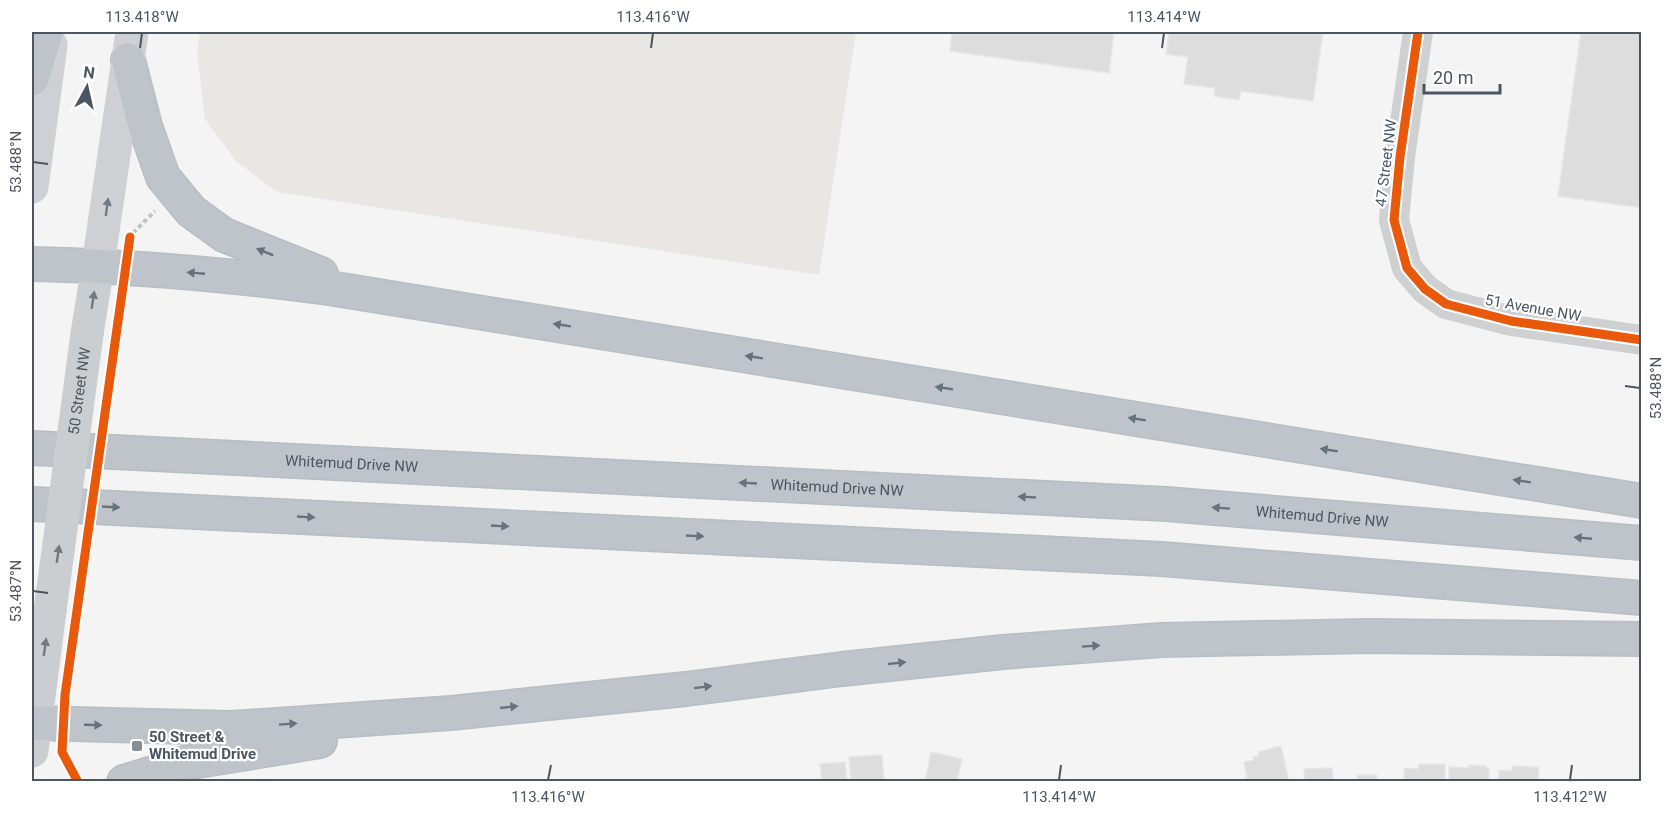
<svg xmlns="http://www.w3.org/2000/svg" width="1673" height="813" viewBox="0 0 1673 813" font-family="Roboto,sans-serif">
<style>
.commercial{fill:#e8e7e3}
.building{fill:#ddddde;stroke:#e5e6e7;stroke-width:1.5}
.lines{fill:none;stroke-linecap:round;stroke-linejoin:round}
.motorway-casing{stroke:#b9bec3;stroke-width:36}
.path{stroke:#bcc7c4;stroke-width:4;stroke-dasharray:4.5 3;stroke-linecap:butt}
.minor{stroke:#ced0d2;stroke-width:30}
.secondary{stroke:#ced0d4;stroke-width:33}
.primary{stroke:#caced1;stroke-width:33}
.motorway{stroke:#bec4c9;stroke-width:33}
.primary-bridge{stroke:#caced1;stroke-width:33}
.cycleway-casing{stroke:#fff;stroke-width:13}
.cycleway{stroke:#e8590c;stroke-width:9}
.oneway{fill:#727b84}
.oneway2{fill:#67727b}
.oneway3{fill:#707a83}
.ticks{fill:none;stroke:#4a5661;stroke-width:2}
.poi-dot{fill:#868d94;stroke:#fff;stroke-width:2}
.labels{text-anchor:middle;stroke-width:4.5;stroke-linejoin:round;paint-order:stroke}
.street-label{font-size:15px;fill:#4a5661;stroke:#fff}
.poi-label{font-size:15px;font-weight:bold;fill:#4a5661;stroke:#fff;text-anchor:start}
.neatline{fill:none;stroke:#4a5661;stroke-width:2}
.ticks-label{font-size:15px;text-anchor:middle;fill:#4a5661}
</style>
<rect width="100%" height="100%" fill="#f4f4f4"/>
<path class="commercial" d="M 200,32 L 856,32 L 819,275 L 277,192 L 237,162 L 205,119 L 197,54 Z"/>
<path class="building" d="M 952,32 L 1114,32 L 1109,73 L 950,51 Z
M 1169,32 L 1323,32 L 1313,101 L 1241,91 L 1239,100 L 1214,96 L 1215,88 L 1184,84 L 1188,57 L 1166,54 Z
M 1581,32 L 1642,32 L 1642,208 L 1558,196 Z
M 1281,746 L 1289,782 L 1246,782 L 1245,777 L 1247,777 L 1244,762 L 1254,760 L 1253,757 L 1259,756 L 1258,752 Z
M 931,752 L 962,759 L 957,782 L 925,782 Z
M 882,755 L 884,782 L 851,782 L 849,757 Z
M 845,762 L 847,782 L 822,782 L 820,764 Z
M 1419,764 L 1445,764 L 1445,782 L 1404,782 L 1404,768 L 1418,769 Z
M 1469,765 L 1486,766 L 1486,768 L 1489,768 L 1489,782 L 1449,782 L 1449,767 L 1469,768 Z
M 1512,766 L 1539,767 L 1538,782 L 1498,782 L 1499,770 L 1512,771 Z
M 1332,768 L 1333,780 L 1347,780 L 1347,782 L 1305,782 L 1304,769 Z
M 1357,775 L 1377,775 L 1377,781 L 1391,782 L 1357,782 Z"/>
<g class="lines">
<g class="motorway-casing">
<g id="motorway">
<path d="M 128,60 L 145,126 L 163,177 L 191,211 L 224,235 L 321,274"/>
<path d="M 32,79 L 46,32"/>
<path d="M 32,264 C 131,266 231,275 329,288 L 1642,501"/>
<path id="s1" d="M 32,448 L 1166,504 L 1642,543"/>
<path d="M 32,504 L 1162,559 L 1642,598"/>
<path d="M 32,723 L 231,728 L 451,713 L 686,689 L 842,669 L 1003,652 L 1161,640 L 1369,636 L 1642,639"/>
<path d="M 124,782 L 185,763 L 320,741"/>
</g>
</g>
<path class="path" d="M 133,233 L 155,211"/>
<path class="minor" d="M 1418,32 L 1400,157 L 1394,220 L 1407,268 L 1425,289 L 1446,304 L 1511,321 L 1642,340"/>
<path class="secondary" d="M 32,187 L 51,45
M 98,265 L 132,32"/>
<path class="primary" d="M 87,334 L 98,265
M 32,751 L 50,611"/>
<use href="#motorway" class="motorway"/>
<path class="primary-bridge" id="s2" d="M 50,611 L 87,334"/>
<g class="cycleway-casing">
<path id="cycleway" d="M 1418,32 L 1400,157 L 1394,220 L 1407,268 L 1425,289 L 1446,304 L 1511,321 L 1642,340
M 78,782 L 62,752 L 65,695 L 130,237"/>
</g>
<use href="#cycleway" class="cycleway"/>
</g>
<defs><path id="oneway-solid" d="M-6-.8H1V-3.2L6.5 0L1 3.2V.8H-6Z" transform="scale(1.5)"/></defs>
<use class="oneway" href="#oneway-solid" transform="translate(107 207) rotate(-82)"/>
<g class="oneway2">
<use href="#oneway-solid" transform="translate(265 252) rotate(-158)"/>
<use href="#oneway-solid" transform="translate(196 273) rotate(-175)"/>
<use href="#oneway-solid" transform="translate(562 325) rotate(-171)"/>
<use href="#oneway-solid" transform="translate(754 357) rotate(-171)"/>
<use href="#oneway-solid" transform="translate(944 388) rotate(-171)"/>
<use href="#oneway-solid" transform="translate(1137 419) rotate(-171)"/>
<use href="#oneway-solid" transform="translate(1329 450) rotate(-171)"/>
<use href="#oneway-solid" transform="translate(1522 481) rotate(-171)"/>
<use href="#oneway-solid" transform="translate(748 483) rotate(-177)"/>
<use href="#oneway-solid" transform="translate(1027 497) rotate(-177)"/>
<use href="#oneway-solid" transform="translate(111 507) rotate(3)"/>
<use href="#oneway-solid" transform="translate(1221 508) rotate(-176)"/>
<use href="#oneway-solid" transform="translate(306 517) rotate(3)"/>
<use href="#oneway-solid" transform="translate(500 526) rotate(3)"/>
<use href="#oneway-solid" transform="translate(695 536) rotate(3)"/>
<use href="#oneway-solid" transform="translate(1583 538) rotate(-175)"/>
<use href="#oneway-solid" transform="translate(1091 646) rotate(-4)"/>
<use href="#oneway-solid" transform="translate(897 663) rotate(-6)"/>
<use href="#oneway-solid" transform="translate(703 687) rotate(-7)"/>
<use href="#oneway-solid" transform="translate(509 707) rotate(-6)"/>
<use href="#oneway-solid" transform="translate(288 724) rotate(-4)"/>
<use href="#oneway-solid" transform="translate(93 725) rotate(2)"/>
</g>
<g class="oneway3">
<use href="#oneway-solid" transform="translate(93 300) rotate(-81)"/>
<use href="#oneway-solid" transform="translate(58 554) rotate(-82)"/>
<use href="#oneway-solid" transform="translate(45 647) rotate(-82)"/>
</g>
<path class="ticks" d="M 140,48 L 142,33M 651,48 L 653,33M 1162,48 L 1164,33M 33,162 L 48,164M 1625,386 L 1640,388M 33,591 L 48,593M 548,780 L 551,765M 1059,780 L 1061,765M 1570,780 L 1572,765"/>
<rect class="poi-dot" x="131" y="740" width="12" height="12" rx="3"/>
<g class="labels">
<g class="street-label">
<text transform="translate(1386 163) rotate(-83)" y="5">47 Street NW</text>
<text transform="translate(1533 308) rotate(10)" y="5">51 Avenue NW</text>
<text dy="5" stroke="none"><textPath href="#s2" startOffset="222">50 Street NW</textPath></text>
<text dy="5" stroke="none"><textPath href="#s1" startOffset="320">Whitemud Drive NW</textPath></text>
<text dy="5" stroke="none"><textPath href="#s1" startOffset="806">Whitemud Drive NW</textPath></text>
<text dy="5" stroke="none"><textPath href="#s1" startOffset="1292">Whitemud Drive NW</textPath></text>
</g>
<g class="poi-label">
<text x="149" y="742">50 Street &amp;<tspan x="149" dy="17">Whitemud Drive</tspan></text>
</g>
</g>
<rect width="1673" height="813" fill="none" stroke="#ffffff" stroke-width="66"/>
<g transform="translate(87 87) rotate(8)" stroke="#ffffff" stroke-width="4.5" paint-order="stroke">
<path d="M0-4.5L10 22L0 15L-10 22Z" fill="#4a5661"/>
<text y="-9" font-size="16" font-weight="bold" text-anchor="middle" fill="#4a5661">N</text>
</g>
<path d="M1424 84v9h76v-9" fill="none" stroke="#4a5661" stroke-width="3"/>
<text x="1433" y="84" font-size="18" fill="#4a5661" stroke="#ffffff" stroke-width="4.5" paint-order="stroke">20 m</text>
<rect x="33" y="33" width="1607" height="747" class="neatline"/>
<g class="ticks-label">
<text x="142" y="22">113.418°W</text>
<text x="653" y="22">113.416°W</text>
<text x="1164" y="22">113.414°W</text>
<text transform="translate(16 162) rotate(-90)" y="5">53.488°N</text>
<text transform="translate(1656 388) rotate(-90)" y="5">53.488°N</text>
<text transform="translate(16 591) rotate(-90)" y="5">53.487°N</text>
<text x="548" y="802">113.416°W</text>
<text x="1059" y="802">113.414°W</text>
<text x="1570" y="802">113.412°W</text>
</g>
</svg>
